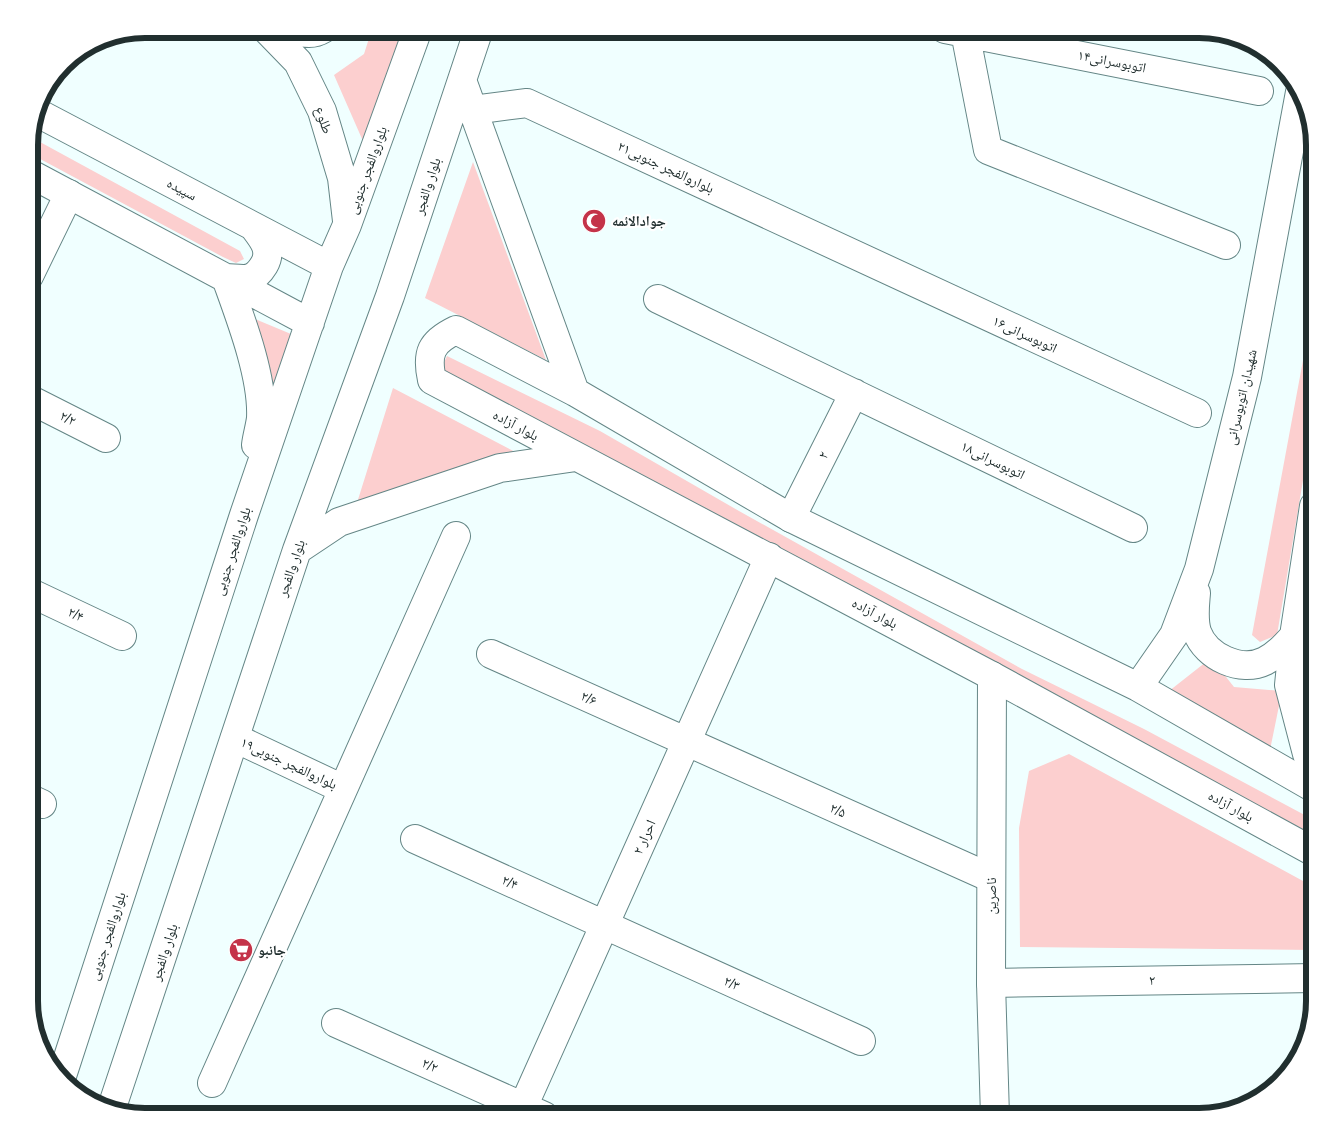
<svg xmlns="http://www.w3.org/2000/svg" width="1343" height="1145" viewBox="0 0 1343 1145" font-family="'Archivo Narrow','Noto Naskh Arabic',sans-serif">
<style>
.green{fill:#fccfcf}
.lines{fill:none;stroke-linecap:round;stroke-linejoin:round}
.minor-casing{stroke:#648686;stroke-width:30}
.tertiary-casing{stroke:#648686;stroke-width:30}
.secondary-casing{stroke:#648686;stroke-width:30}
.minor{stroke:#fff;stroke-width:28}
.tertiary{stroke:#fff;stroke-width:28}
.secondary{stroke:#fff;stroke-width:28}
.labels{text-anchor:middle;stroke-width:4.5;stroke-linejoin:round;paint-order:stroke}
.street-label{font-size:14px;fill:#212f2f;stroke:#fff}
.poi-label{font-size:14px;font-weight:bold;fill:#212f2f;stroke:#fff;text-anchor:start}
.rim{fill:none;stroke:#212f2f;stroke-width:6}
</style>
<rect width="100%" height="100%" fill="#f0ffff"/>
<path class="green" d="M 372,29 L 407,29 L 366,148 L 334,75 L 364,54 Z
M 29,136 L 240,251 L 244,259 L 236,263 L 223,257 L 29,153 Z
M 473,162 L 546,360 L 425,298 Z
M 1314,301 L 1314,415 L 1277,635 L 1260,642 L 1252,635 Z
M 255,319 L 291,334 L 277,403 Z
M 447,356 L 600,431 L 739,511 L 1022,669 L 1144,729 L 1314,820 L 1314,840 L 441,369 Z
M 393,388 L 521,455 L 356,506 Z
M 1211,658 L 1234,687 L 1282,691 L 1270,750 L 1164,695 Z
M 1069,754 L 1314,887 L 1314,950 L 1020,947 L 1019,828 L 1029,771 Z"/>
<g class="lines">
<g class="minor-casing">
<path id="minor" d="M 945,29 L 1259,91
M 965,29 L 965,32 L 988,150 L 1226,245
M 473,110 L 527,103 L 1197,413
M 29,276 L 69,194
M 658,299 L 1133,528
M 29,399 L 106,438
M 791,518 L 854,393
M 29,592 L 122,636
M 491,654 L 991,878
M 235,738 L 343,789
M 29,798 L 42,804
M 415,839 L 861,1041
M 991,983 L 1314,978
M 336,1023 L 544,1116
M 212,1083 L 456,536
M 519,1116 L 769,557"/>
</g>
<g class="tertiary-casing">
<path id="tertiary" d="M 992,676 L 991,983 L 995,1116"/>
</g>
<g class="secondary-casing">
<path id="secondary" d="M 266,29 L 298,62 L 322,111 L 342,178 L 347,221
M 294,29 C 304,34 313,35 323,29
M 462,80 L 575,392
M 36,112 L 329,266
M 29,173 L 310,323
M 253,226 C 262,238 273,250 264,265 C 261,270 256,276 250,278 C 244,280 233,278 226,278 C 240,317 263,376 261,418 C 260,427 257,436 256,445
M 297,550 L 339,522 L 500,468 L 576,457
M 1196,593 C 1195,605 1193,619 1197,632 C 1206,657 1241,673 1265,661 C 1277,655 1285,646 1294,636
M 1138,687 L 1174,635 L 1199,569 L 1247,377 L 1300,92
M 1314,765 L 1307,754 L 1289,685 L 1294,636 L 1314,506
M 1314,852 L 992,676 L 432,380 C 426,353 431,342 456,330 L 575,392 L 791,518 L 1138,687 L 1314,788
M 61,1079 L 244,515 L 329,266 L 347,225 L 418,29
M 111,1110 L 297,550 L 390,296 L 479,29"/>
</g>
<use href="#minor" class="minor"/>
<use href="#tertiary" class="tertiary"/>
<use href="#secondary" class="secondary"/>
</g>
<defs>
<g id="mosque-disc" transform="scale(1.25)"><circle r="9.5" fill="#c43349" stroke="#fff"/><path d="M3.5-4.9A6 6 0 1 0 3.5 4.9A5 5 0 1 1 3.5-4.9Z" fill="#fff"/></g>
<g id="supermarket-disc" transform="scale(1.25)"><circle r="9.5" fill="#c43349" stroke="#fff"/><path d="M-6-5.5h2.5l.6 2H6L4.5 2H-2.5L-4.4-4H-6ZM-1.5 3.2a1.3 1.3 0 1 0 .1 0ZM3 3.2a1.3 1.3 0 1 0 .1 0Z" fill="#fff"/></g>
</defs>
<g fill-rule="evenodd">
<use href="#mosque-disc" x="594" y="221"/>
<use href="#supermarket-disc" x="241" y="950"/>
</g>
<g class="labels">
<g class="street-label">
<text transform="translate(1112 61) rotate(11)" y="5">اتوبوسرانی۱۴</text>
<text transform="translate(324 120) rotate(71)" y="5">طلوع</text>
<text transform="translate(666 167) rotate(25)" y="5">بلواروالفجر جنوبی۲۱</text>
<text transform="translate(367 170) rotate(-70)" y="5">بلواروالفجر جنوبی</text>
<text transform="translate(427 186) rotate(-72)" y="5">بلوار والفجر</text>
<text transform="translate(182 189) rotate(28)" y="5">سپیده</text>
<text transform="translate(1025 334) rotate(25)" y="5">اتوبوسرانی۱۶</text>
<text transform="translate(1241 397) rotate(-77)" y="5">شهیدان اتوبوسرانی</text>
<text transform="translate(68 418) rotate(27)" y="5">۲/۲</text>
<text transform="translate(516 425) rotate(28)" y="5">بلوار آزاده</text>
<text transform="translate(823 455) rotate(-63)" y="5">۲</text>
<text transform="translate(993 460) rotate(26)" y="5">اتوبوسرانی۱۸</text>
<text transform="translate(232 551) rotate(-72)" y="5">بلواروالفجر جنوبی</text>
<text transform="translate(291 568) rotate(-71)" y="5">بلوار والفجر</text>
<text transform="translate(875 613) rotate(28)" y="5">بلوار آزاده</text>
<text transform="translate(76 614) rotate(25)" y="5">۲/۴</text>
<text transform="translate(589 698) rotate(24)" y="5">۲/۶</text>
<text transform="translate(289 763) rotate(25)" y="5">بلواروالفجر جنوبی۱۹</text>
<text transform="translate(1231 806) rotate(29)" y="5">بلوار آزاده</text>
<text transform="translate(838 810) rotate(24)" y="5">۲/۵</text>
<text transform="translate(644 837) rotate(-66)" y="5">۲ احرار</text>
<text transform="translate(510 882) rotate(24)" y="5">۲/۴</text>
<text transform="translate(991 896) rotate(-90)" y="5">ناصرین</text>
<text transform="translate(107 936) rotate(-72)" y="5">بلواروالفجر جنوبی</text>
<text transform="translate(164 952) rotate(-72)" y="5">بلوار والفجر</text>
<text transform="translate(1152 980) rotate(-1)" y="5">۲</text>
<text transform="translate(732 983) rotate(24)" y="5">۲/۳</text>
<text transform="translate(430 1065) rotate(24)" y="5">۲/۲</text>
</g>
<g class="poi-label">
<text x="612" y="226">جوادالائمه</text>
<text x="258" y="955">جانبو</text>
</g>
</g>
<path d="M0 0H1343V1145H0ZM145 38H1199A107 107 0 0 1 1306 145V1001A107 107 0 0 1 1199 1108H145A107 107 0 0 1 38 1001V145A107 107 0 0 1 145 38Z" fill="#fff" fill-rule="evenodd"/>
<path class="rim" d="M145 38H1199A107 107 0 0 1 1306 145V1001A107 107 0 0 1 1199 1108H145A107 107 0 0 1 38 1001V145A107 107 0 0 1 145 38Z"/>
</svg>
